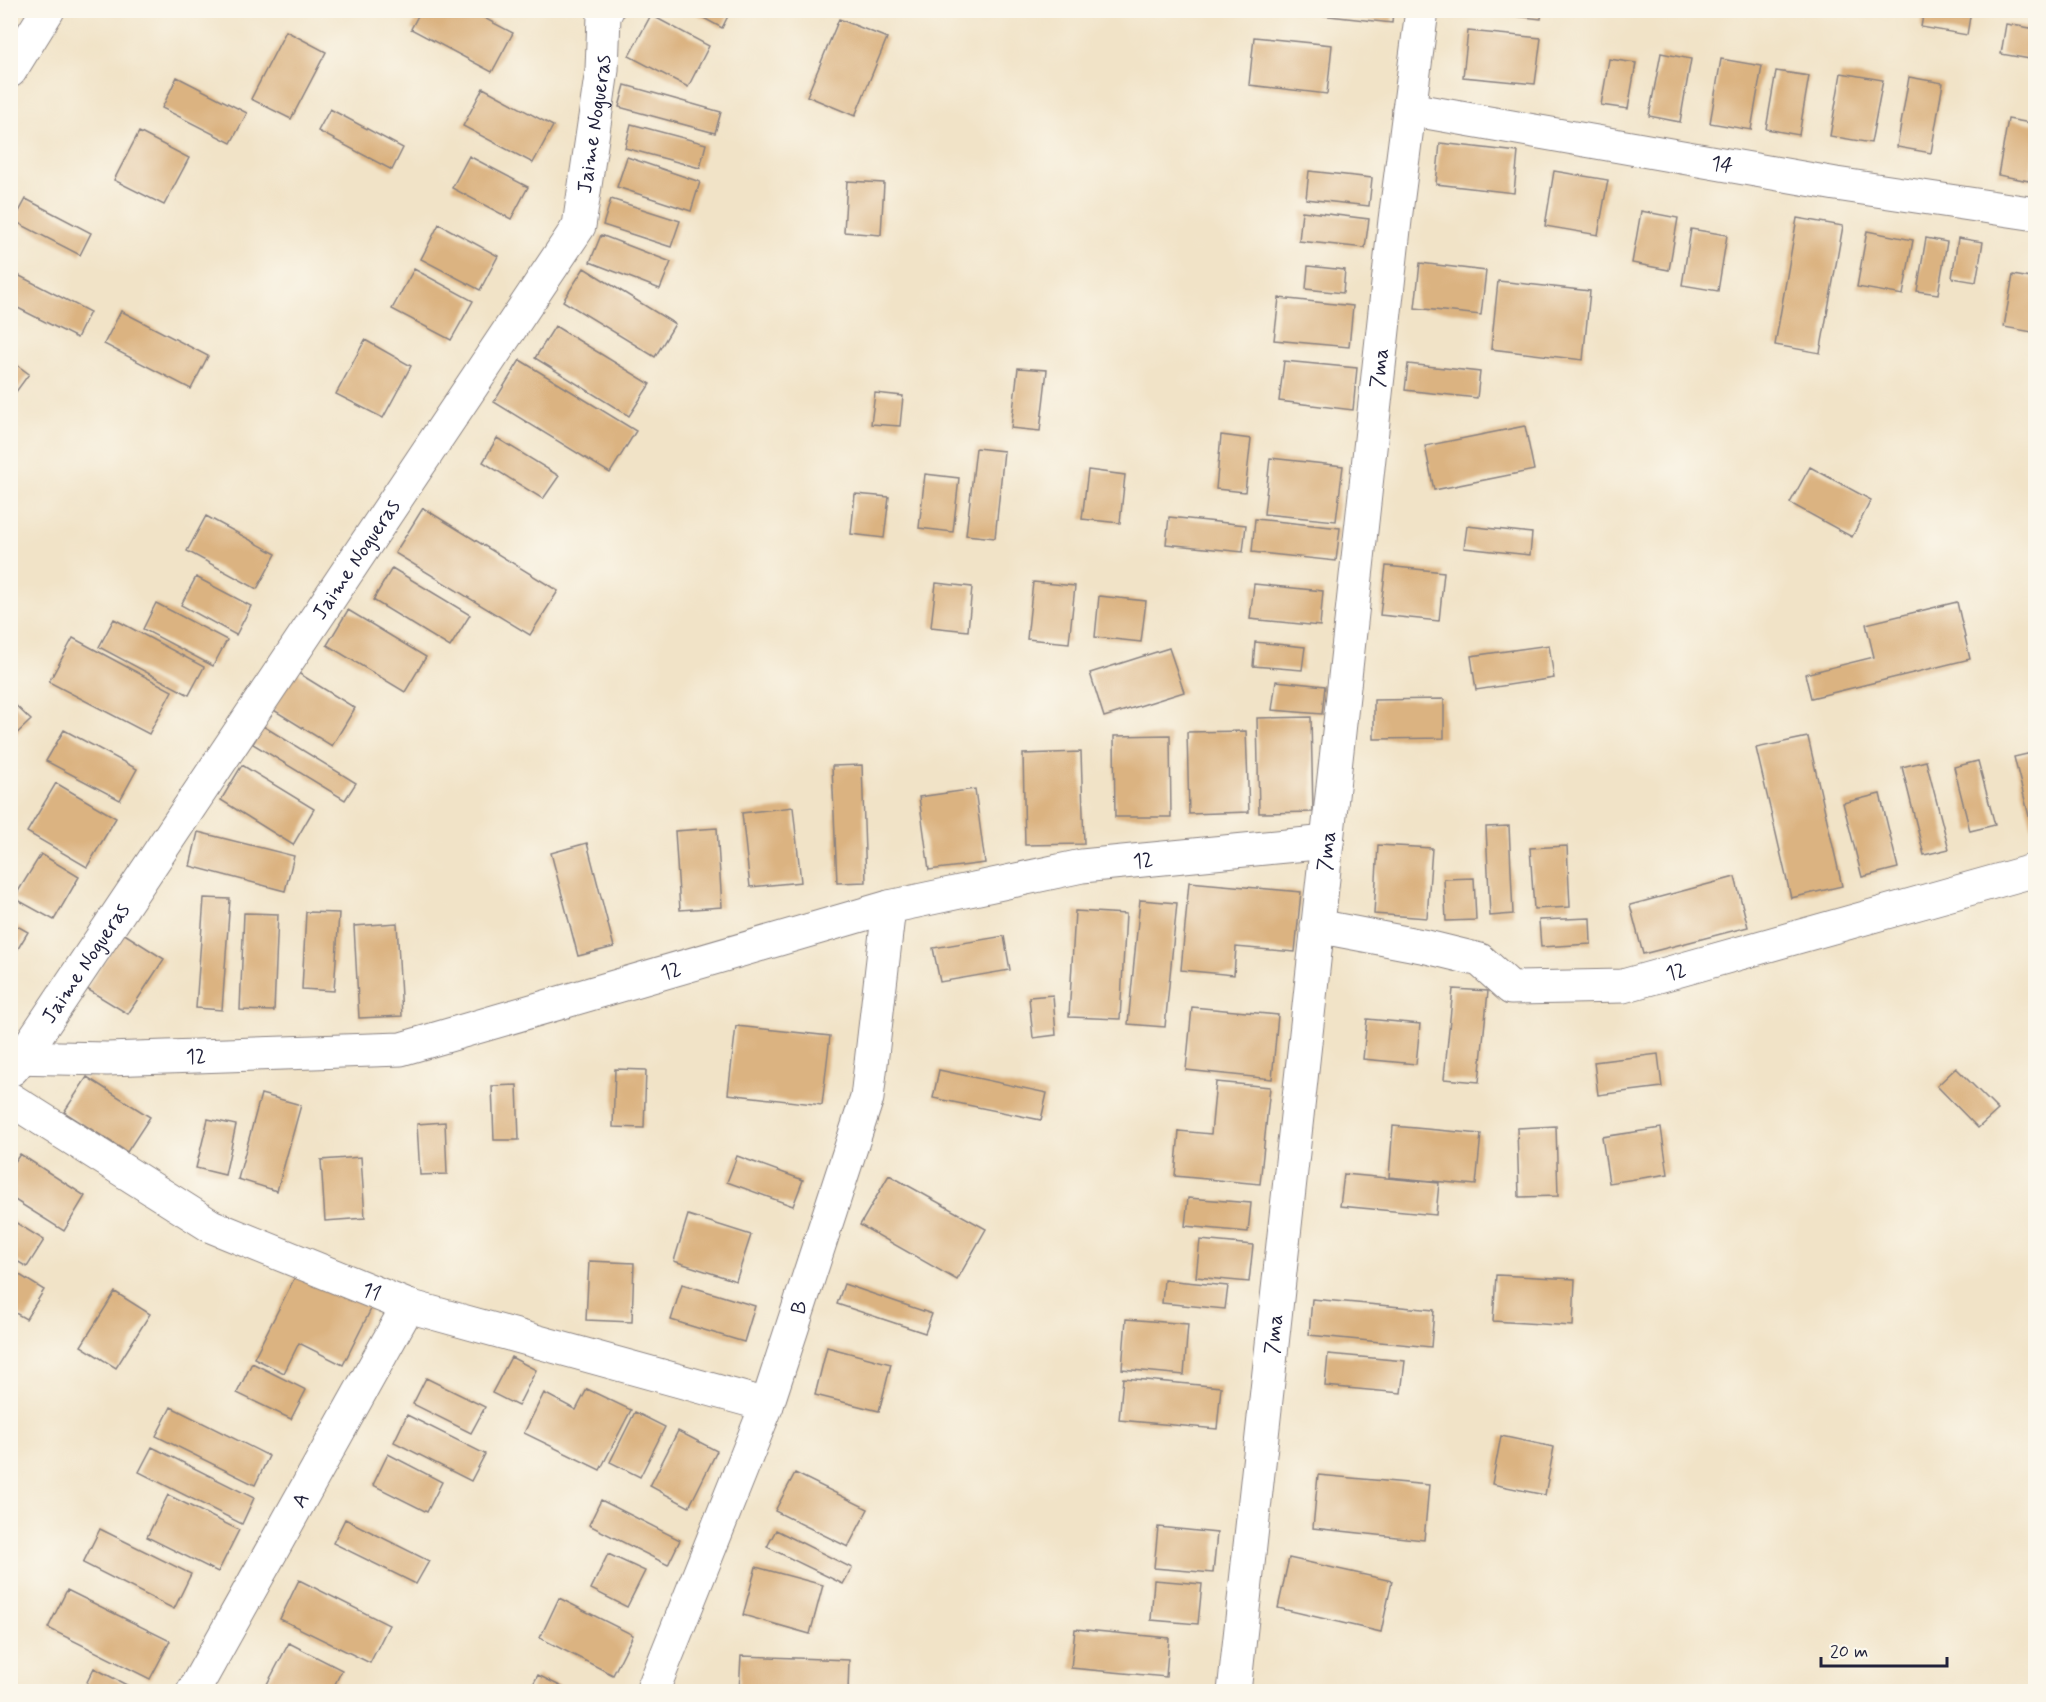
<svg xmlns="http://www.w3.org/2000/svg" width="2046" height="1702" viewBox="0 0 2046 1702" font-family="Mynerve,sans-serif">
<style>
.building{fill:#dbb381}
.lines{fill:none;stroke-linecap:round;stroke-linejoin:round}
.minor-casing{stroke:#8a8281;stroke-width:35}
.secondary-casing{stroke:#8a8281;stroke-width:35}
.minor{stroke:#fff;stroke-width:33}
.secondary{stroke:#fff;stroke-width:33}
.labels{text-anchor:middle;stroke-width:5;stroke-linejoin:round;paint-order:stroke}
.street-label{font-size:21px;fill:#22223b;stroke:#fbf7ec}
</style>
<rect width="100%" height="100%" fill="#fbf7ec"/>
<filter id="ink" filterUnits="userSpaceOnUse"><feTurbulence type="fractalNoise" baseFrequency=".0167" numOctaves="2"/><feDisplacementMap in="SourceGraphic" scale="12" xChannelSelector="R" yChannelSelector="G"/><feConvolveMatrix kernelMatrix="1 2 1 2 8 2 1 2 1" color-interpolation-filters="sRGB"/></filter>
<filter id="wash" filterUnits="userSpaceOnUse"><feTurbulence type="fractalNoise" baseFrequency=".008" numOctaves="4" result="noise"/><feDisplacementMap in="SourceGraphic" scale="24" xChannelSelector="R" yChannelSelector="G"/><feGaussianBlur stdDeviation="1.35" result="paint"/><feColorMatrix in="noise" values="0 0 0 0 0 0 0 0 0 0 0 0 0 0 0 0 0 1.4 0 .05"/><feComposite in="paint" operator="in"/></filter>
<g filter="url(#wash)">
<rect width="100%" height="100%" fill="#f1e3c7"/>
<g id="blocks">
<path class="building" d="M 421,10 L 469,10 L 513,33 L 492,72 L 411,29 Z
M 689,10 L 731,10 L 722,28 Z
M 1293,10 L 1393,10 L 1392,23 L 1293,12 Z
M 1480,10 L 1542,10 L 1541,19 L 1480,12 Z
M 1924,10 L 1971,10 L 1967,35 L 1921,27 Z
M 651,15 L 709,46 L 688,87 L 629,56 Z
M 839,19 L 887,38 L 855,116 L 807,96 Z
M 2006,24 L 2036,29 L 2036,60 L 2001,54 Z
M 286,31 L 326,52 L 291,119 L 251,99 Z
M 1468,31 L 1541,38 L 1535,84 L 1463,77 Z
M 1254,37 L 1332,45 L 1327,94 L 1249,85 Z
M 1661,53 L 1691,59 L 1680,122 L 1649,116 Z
M 1609,59 L 1636,63 L 1628,109 L 1601,105 Z
M 1721,59 L 1762,66 L 1751,130 L 1710,123 Z
M 1776,71 L 1809,76 L 1799,135 L 1766,129 Z
M 1841,73 L 1883,80 L 1871,143 L 1830,136 Z
M 177,77 L 247,113 L 231,143 L 162,108 Z
M 1909,77 L 1943,83 L 1931,153 L 1897,147 Z
M 625,85 L 721,112 L 715,133 L 619,107 Z
M 483,88 L 553,126 L 533,163 L 463,126 Z
M 330,109 L 403,148 L 392,170 L 318,131 Z
M 2008,119 L 2036,124 L 2036,145 L 2029,181 L 1998,175 Z
M 631,124 L 706,144 L 700,168 L 625,148 Z
M 139,132 L 189,158 L 164,205 L 114,180 Z
M 1440,143 L 1518,152 L 1514,193 L 1436,184 Z
M 469,156 L 528,187 L 511,219 L 452,188 Z
M 627,157 L 700,182 L 691,211 L 617,187 Z
M 1309,171 L 1372,178 L 1369,206 L 1306,199 Z
M 1554,171 L 1608,180 L 1598,235 L 1545,226 Z
M 847,181 L 884,183 L 881,235 L 844,232 Z
M 26,199 L 91,233 L 80,255 L 14,221 Z
M 611,199 L 680,221 L 671,247 L 603,225 Z
M 1302,211 L 1369,219 L 1365,248 L 1299,241 Z
M 1641,211 L 1678,218 L 1669,270 L 1632,263 Z
M 1797,218 L 1843,226 L 1820,353 L 1775,345 Z
M 439,224 L 498,256 L 480,290 L 421,259 Z
M 1691,229 L 1727,235 L 1718,291 L 1682,285 Z
M 1867,231 L 1913,240 L 1903,295 L 1857,287 Z
M 601,235 L 671,262 L 660,289 L 590,262 Z
M 1926,238 L 1947,242 L 1938,294 L 1917,291 Z
M 1958,238 L 1983,242 L 1976,282 L 1952,278 Z
M 1420,263 L 1486,271 L 1481,315 L 1415,308 Z
M 1308,266 L 1345,270 L 1343,293 L 1306,289 Z
M 584,268 L 675,324 L 655,357 L 563,301 Z
M 414,269 L 473,301 L 451,340 L 392,309 Z
M 10,271 L 90,312 L 77,338 L 10,304 Z
M 2013,275 L 2036,279 L 2036,311 L 2032,332 L 2004,327 Z
M 1498,281 L 1590,291 L 1583,360 L 1491,349 Z
M 1279,298 L 1353,306 L 1349,347 L 1274,340 Z
M 121,311 L 208,356 L 191,389 L 104,344 Z
M 555,326 L 650,384 L 629,416 L 535,358 Z
M 365,340 L 411,366 L 383,418 L 336,394 Z
M 10,360 L 29,374 L 10,400 Z
M 520,360 L 636,431 L 610,473 L 494,402 Z
M 1284,361 L 1357,368 L 1353,410 L 1279,401 Z
M 1408,364 L 1480,372 L 1477,398 L 1405,390 Z
M 1018,368 L 1047,370 L 1040,431 L 1011,428 Z
M 875,393 L 903,396 L 900,426 L 871,424 Z
M 1525,426 L 1534,470 L 1434,490 L 1425,446 Z
M 1221,435 L 1251,439 L 1245,492 L 1216,489 Z
M 497,438 L 559,476 L 543,499 L 483,462 Z
M 976,448 L 1004,451 L 995,538 L 966,535 Z
M 1270,458 L 1343,466 L 1336,521 L 1264,514 Z
M 1810,467 L 1871,500 L 1852,537 L 1790,503 Z
M 1088,470 L 1125,475 L 1120,523 L 1082,519 Z
M 925,474 L 959,478 L 953,532 L 919,528 Z
M 855,494 L 889,497 L 884,538 L 851,534 Z
M 423,508 L 558,591 L 530,635 L 395,553 Z
M 206,516 L 276,554 L 257,589 L 187,551 Z
M 1169,517 L 1246,525 L 1243,552 L 1166,544 Z
M 1255,519 L 1340,528 L 1336,561 L 1252,552 Z
M 1467,526 L 1532,533 L 1530,555 L 1464,548 Z
M 1386,566 L 1444,572 L 1439,621 L 1380,615 Z
M 392,568 L 470,615 L 450,647 L 373,600 Z
M 196,577 L 251,606 L 236,635 L 181,605 Z
M 1033,582 L 1075,586 L 1069,643 L 1027,639 Z
M 936,583 L 972,587 L 968,631 L 931,627 Z
M 1254,584 L 1323,591 L 1320,626 L 1250,619 Z
M 1099,596 L 1146,601 L 1141,642 L 1095,637 Z
M 1957,602 L 1970,659 L 1811,698 L 1805,674 L 1874,657 L 1866,624 Z
M 156,603 L 227,640 L 213,666 L 143,629 Z
M 348,610 L 426,657 L 405,692 L 327,645 Z
M 114,619 L 204,667 L 189,695 L 99,647 Z
M 73,638 L 172,691 L 149,734 L 49,682 Z
M 1255,642 L 1305,647 L 1302,670 L 1253,666 Z
M 1549,645 L 1554,678 L 1476,690 L 1471,656 Z
M 1169,648 L 1184,692 L 1104,717 L 1090,673 Z
M 295,671 L 355,708 L 332,746 L 272,709 Z
M 1276,681 L 1325,686 L 1322,714 L 1272,710 Z
M 1444,699 L 1444,738 L 1374,739 L 1374,700 Z
M 10,700 L 31,720 L 10,740 Z
M 1311,717 L 1313,812 L 1259,813 L 1257,718 Z
M 263,726 L 356,783 L 345,800 L 253,744 Z
M 64,730 L 137,769 L 120,800 L 46,761 Z
M 1246,731 L 1249,812 L 1189,814 L 1187,732 Z
M 1170,735 L 1171,817 L 1115,817 L 1114,736 Z
M 1808,737 L 1842,886 L 1791,898 L 1756,748 Z
M 1081,752 L 1084,844 L 1025,845 L 1023,754 Z
M 2036,752 L 2036,831 L 2033,832 L 2014,757 Z
M 1926,761 L 1949,849 L 1924,855 L 1902,767 Z
M 1978,761 L 1995,825 L 1970,831 L 1954,767 Z
M 242,765 L 314,809 L 293,845 L 221,800 Z
M 862,765 L 866,882 L 837,883 L 832,766 Z
M 56,783 L 116,818 L 87,867 L 27,832 Z
M 975,789 L 985,863 L 929,870 L 919,797 Z
M 1880,794 L 1898,868 L 1862,877 L 1843,803 Z
M 793,807 L 801,882 L 750,887 L 742,813 Z
M 1509,826 L 1513,914 L 1490,916 L 1486,827 Z
M 717,828 L 722,907 L 680,910 L 675,831 Z
M 198,832 L 294,856 L 285,891 L 190,866 Z
M 587,843 L 614,947 L 578,956 L 551,853 Z
M 1378,845 L 1432,848 L 1427,918 L 1374,914 Z
M 1567,846 L 1570,907 L 1534,909 L 1530,848 Z
M 41,854 L 79,877 L 54,920 L 14,898 Z
M 1735,877 L 1748,927 L 1643,954 L 1630,905 Z
M 1474,878 L 1476,920 L 1446,921 L 1444,879 Z
M 1189,882 L 1301,892 L 1295,952 L 1236,947 L 1234,975 L 1181,970 Z
M 204,898 L 230,899 L 222,1010 L 196,1008 Z
M 1140,900 L 1177,903 L 1165,1027 L 1128,1024 Z
M 1075,911 L 1126,914 L 1120,1019 L 1069,1017 Z
M 306,912 L 339,913 L 334,991 L 302,989 Z
M 244,913 L 278,914 L 274,1011 L 240,1010 Z
M 1590,918 L 1591,944 L 1541,947 L 1539,920 Z
M 10,922 L 28,932 L 10,962 Z
M 397,923 L 402,1016 L 359,1018 L 354,926 Z
M 123,933 L 164,959 L 128,1014 L 87,989 Z
M 1004,936 L 1010,970 L 940,982 L 933,948 Z
M 1453,989 L 1488,991 L 1479,1082 L 1444,1079 Z
M 1053,995 L 1056,1035 L 1033,1038 L 1029,997 Z
M 1192,1007 L 1278,1015 L 1272,1079 L 1186,1070 Z
M 1367,1019 L 1420,1024 L 1416,1064 L 1363,1059 Z
M 736,1026 L 830,1036 L 822,1105 L 728,1094 Z
M 1658,1054 L 1662,1087 L 1598,1095 L 1594,1062 Z
M 1956,1068 L 1998,1110 L 1978,1128 L 1937,1086 Z
M 615,1069 L 646,1070 L 644,1128 L 613,1127 Z
M 939,1070 L 1047,1093 L 1041,1120 L 933,1098 Z
M 87,1077 L 150,1117 L 127,1152 L 64,1112 Z
M 1216,1082 L 1270,1087 L 1260,1184 L 1175,1176 L 1179,1131 L 1211,1134 Z
M 517,1085 L 519,1140 L 494,1140 L 492,1086 Z
M 261,1094 L 301,1105 L 277,1191 L 238,1179 Z
M 208,1119 L 236,1125 L 225,1175 L 196,1168 Z
M 445,1122 L 447,1174 L 420,1175 L 417,1124 Z
M 1393,1126 L 1481,1134 L 1476,1185 L 1389,1177 Z
M 1556,1126 L 1558,1196 L 1519,1197 L 1517,1128 Z
M 1661,1128 L 1668,1174 L 1609,1183 L 1602,1137 Z
M 20,1154 L 85,1196 L 64,1231 L 10,1197 L 10,1169 Z
M 737,1156 L 803,1180 L 793,1206 L 727,1182 Z
M 361,1157 L 365,1218 L 325,1221 L 321,1160 Z
M 1344,1174 L 1439,1183 L 1436,1215 L 1340,1206 Z
M 889,1175 L 986,1229 L 957,1280 L 860,1225 Z
M 1188,1198 L 1251,1203 L 1248,1232 L 1185,1226 Z
M 688,1215 L 751,1235 L 736,1281 L 674,1261 Z
M 10,1219 L 44,1240 L 27,1267 L 10,1257 Z
M 1200,1240 L 1253,1245 L 1249,1282 L 1196,1277 Z
M 589,1261 L 634,1263 L 632,1322 L 586,1320 Z
M 10,1269 L 44,1290 L 26,1319 L 10,1310 Z
M 298,1271 L 372,1307 L 343,1365 L 299,1343 L 284,1373 L 254,1358 Z
M 1496,1275 L 1575,1279 L 1573,1326 L 1493,1321 Z
M 1164,1280 L 1228,1286 L 1225,1309 L 1162,1303 Z
M 682,1284 L 755,1306 L 744,1342 L 671,1320 Z
M 844,1284 L 932,1314 L 925,1333 L 837,1304 Z
M 115,1292 L 150,1314 L 116,1368 L 81,1346 Z
M 1312,1299 L 1434,1310 L 1431,1347 L 1309,1335 Z
M 1126,1319 L 1188,1324 L 1184,1375 L 1122,1369 Z
M 827,1347 L 891,1364 L 879,1411 L 815,1395 Z
M 1328,1354 L 1405,1361 L 1401,1393 L 1325,1386 Z
M 511,1357 L 536,1370 L 518,1406 L 492,1393 Z
M 252,1363 L 306,1390 L 291,1419 L 237,1393 Z
M 426,1378 L 485,1407 L 471,1433 L 413,1404 Z
M 1123,1378 L 1221,1387 L 1217,1429 L 1119,1420 Z
M 587,1389 L 631,1410 L 600,1470 L 524,1433 L 544,1393 L 576,1410 Z
M 171,1407 L 269,1456 L 255,1485 L 156,1436 Z
M 635,1412 L 665,1427 L 640,1477 L 610,1462 Z
M 407,1415 L 485,1454 L 471,1481 L 394,1442 Z
M 678,1431 L 717,1451 L 689,1507 L 650,1486 Z
M 1501,1436 L 1554,1447 L 1545,1495 L 1492,1484 Z
M 152,1447 L 254,1498 L 242,1524 L 139,1472 Z
M 388,1454 L 442,1482 L 427,1512 L 373,1485 Z
M 795,1473 L 868,1509 L 848,1547 L 775,1511 Z
M 1318,1475 L 1429,1485 L 1424,1540 L 1313,1528 Z
M 168,1495 L 239,1530 L 218,1572 L 147,1537 Z
M 601,1500 L 680,1540 L 668,1565 L 589,1525 Z
M 345,1519 L 429,1561 L 416,1584 L 333,1543 Z
M 1158,1527 L 1217,1533 L 1213,1573 L 1154,1568 Z
M 100,1529 L 191,1574 L 174,1609 L 83,1563 Z
M 776,1530 L 852,1568 L 843,1584 L 767,1547 Z
M 608,1554 L 645,1571 L 627,1607 L 591,1589 Z
M 1289,1558 L 1392,1581 L 1381,1632 L 1278,1608 Z
M 756,1567 L 823,1585 L 810,1634 L 743,1615 Z
M 299,1580 L 389,1625 L 370,1663 L 280,1619 Z
M 1154,1580 L 1202,1584 L 1198,1624 L 1151,1620 Z
M 67,1590 L 170,1641 L 150,1679 L 48,1628 Z
M 559,1598 L 633,1635 L 613,1675 L 540,1638 Z
M 1075,1629 L 1169,1638 L 1166,1677 L 1071,1668 Z
M 289,1643 L 342,1670 L 331,1692 L 277,1692 L 266,1686 Z
M 741,1656 L 849,1660 L 848,1692 L 739,1692 Z
M 94,1668 L 140,1692 L 82,1692 Z
M 538,1675 L 572,1692 L 529,1692 Z"/>
</g>
</g>
<g filter="url(#ink)">
<use href="#blocks" fill-opacity="0" stroke="#8a8281" stroke-width="1.5"/>
<g class="lines">
<g class="minor-casing">
<g id="minor">
<path id="s1" d="M 1409,109 L 1836,184 L 2036,214"/>
<path id="s2" d="M 1317,926 L 1427,947 L 1480,960 L 1511,988 L 1623,986 L 2036,870"/>
<path id="s3" d="M 10,1057 L 107,1059 L 401,1049 L 889,907 L 1082,866 L 1327,842"/>
<path id="s4" d="M 12,1069 L 22,1057 L 579,226 L 602,70 L 604,16 L 607,10"/>
<path id="s5" d="M 10,1099 L 211,1226 L 408,1306 L 767,1405"/>
<path id="s6" d="M 193,1692 L 408,1306"/>
<path id="s7" d="M 652,1692 L 767,1405 L 867,1098 L 889,907"/>
<path id="s8" d="M 1234,1692 L 1395,220 L 1422,10"/>
</g>
</g>
<g class="secondary-casing">
<path id="secondary" d="M 10,71 L 48,10"/>
</g>
<use href="#minor" class="minor"/>
<use href="#secondary" class="secondary"/>
</g>
</g>
<g class="labels">
<g class="street-label">
<text dy="7" stroke="none"><textPath href="#s4" startOffset="1119">Jaime Nogueras</textPath></text>
<text dy="7" stroke="none"><textPath href="#s1" startOffset="318">14</textPath></text>
<text dy="7" stroke="none"><textPath href="#s8" startOffset="1332">7ma</textPath></text>
<text dy="7" stroke="none"><textPath href="#s4" startOffset="615">Jaime Nogueras</textPath></text>
<text dy="7" stroke="none"><textPath href="#s8" startOffset="846">7ma</textPath></text>
<text dy="7" stroke="none"><textPath href="#s3" startOffset="1158">12</textPath></text>
<text dy="7" stroke="none"><textPath href="#s4" startOffset="129">Jaime Nogueras</textPath></text>
<text dy="7" stroke="none"><textPath href="#s3" startOffset="672">12</textPath></text>
<text dy="7" stroke="none"><textPath href="#s2" startOffset="375">12</textPath></text>
<text dy="7" stroke="none"><textPath href="#s3" startOffset="186">12</textPath></text>
<text dy="7" stroke="none"><textPath href="#s5" startOffset="411">11</textPath></text>
<text dy="7" stroke="none"><textPath href="#s7" startOffset="412">B</textPath></text>
<text dy="7" stroke="none"><textPath href="#s8" startOffset="360">7ma</textPath></text>
<text dy="7" stroke="none"><textPath href="#s6" startOffset="220">A</textPath></text>
</g>
</g>
<rect width="2046" height="1702" fill="none" stroke="#fbf7ec" stroke-width="36"/>
<path d="M1821 1657v9h126v-9" fill="none" stroke="#22223b" stroke-width="3"/>
<text x="1830" y="1657" font-size="18" fill="#22223b" stroke="#fbf7ec" stroke-width="4.5" paint-order="stroke">20 m</text>
</svg>
